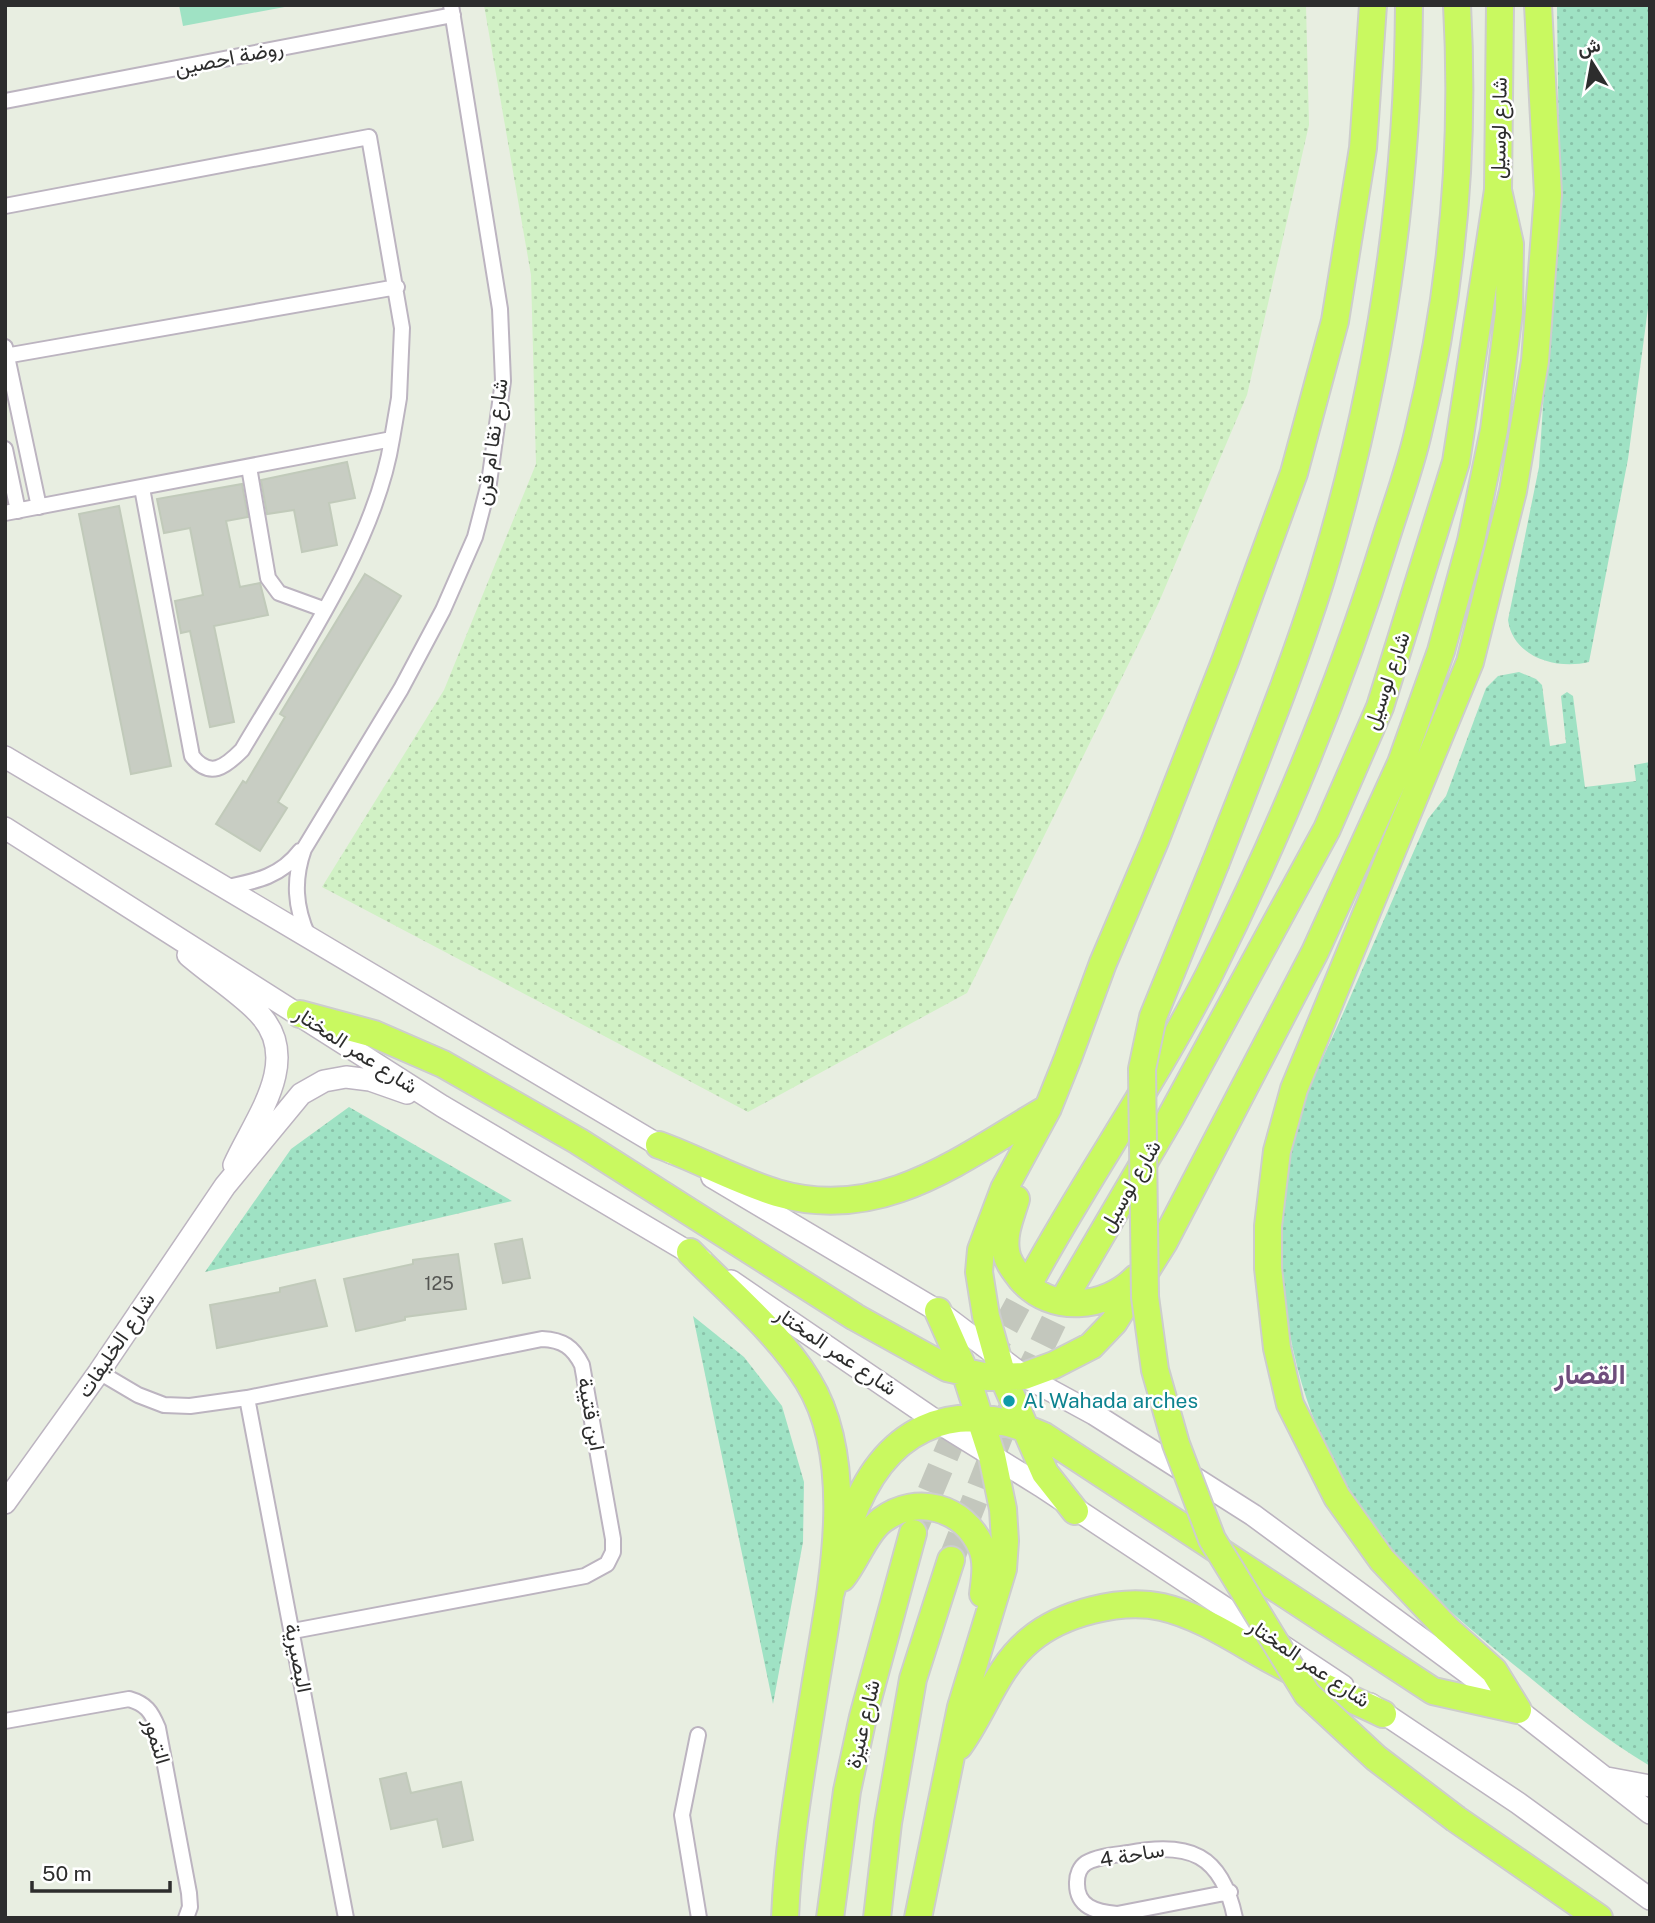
<svg xmlns="http://www.w3.org/2000/svg" width="1655" height="1923" viewBox="0 0 1655 1923" font-family="'Public Sans',Vazirmatn,sans-serif">
<style>
.grass{fill:#9fe2c4}
.sand{fill:url(#sand-dots)}
.garden{fill:url(#garden-dots)}
.building{fill:#c8cdc3;stroke:#c1caba;stroke-width:2}
.lines{fill:none;stroke-linecap:round;stroke-linejoin:round}
.highway-tunnel{stroke:#c3c7bd;stroke-width:26;stroke-dasharray:26 13;stroke-linecap:butt}
.street-casing{stroke:#bcb4c0;stroke-width:18}
.secondary-casing{stroke:#bcb4c0;stroke-width:24}
.highway-casing{stroke:#cdcdcd;stroke-width:30}
.street{stroke:#fff;stroke-width:14}
.secondary{stroke:#fff;stroke-width:21}
.highway{stroke:#c9f960;stroke-width:26}
.highway-bridge-casing{stroke:#cdcdcd;stroke-width:30;stroke-linecap:butt}
.highway-bridge{stroke:#c9f960;stroke-width:26}
.culture-dot{fill:#0f9aa8;stroke:#fff;stroke-width:2.5}
.labels{text-anchor:middle;stroke-width:5;stroke-linejoin:round;paint-order:stroke}
.number-label{font-size:18px;fill:#545552}
.street-label{font-size:21px;fill:#2d2d2d;stroke:#fff}
.culture-label{font-size:21px;fill:#0d838f;stroke:#fff;text-anchor:start}
.district-label{font-size:28px;font-weight:bold;fill:#6f4e7d;stroke:#fff}
</style>
<defs>
<pattern id="sand-dots" width="8" height="8" patternUnits="userSpaceOnUse" patternTransform="scale(1.75)"><rect width="8" height="8" fill="#d1f1c5"/><path d="M2 2h.1M6 6h.1" fill="none" stroke="#b4cfaa" stroke-width="1.8" stroke-linecap="round"/></pattern>
<pattern id="garden-dots" width="8" height="8" patternUnits="userSpaceOnUse" patternTransform="scale(1.75)"><rect width="8" height="8" fill="#9fe2c4"/><path d="M2 2h.1M6 6h.1" fill="none" stroke="#89c2a9" stroke-width="1.8" stroke-linecap="round"/></pattern>
</defs>
<rect width="100%" height="100%" fill="#e8eee1"/>
<path class="grass" d="M 179,5 L 290,5 L 290,6 L 183,26 Z"/>
<path class="sand" d="M 484,5 L 1306,5 L 1309,125 L 1247,395 L 1159,602 L 967,993 L 748,1112 L 322,887 L 444,690 L 536,464 L 531,275 Z"/>
<path class="garden" d="M 1557,5 L 1650,5 L 1650,293 L 1628,459 L 1589,662 C 1556,670 1513,657 1508,620 L 1539,467 L 1559,160 Z
M 1519,672 L 1536,679 L 1542,685 L 1550,746 L 1566,743 L 1561,696 L 1567,692 L 1573,696 L 1585,787 L 1636,781 L 1634,765 L 1650,762 L 1650,1766 C 1604,1739 1564,1706 1523,1672 C 1465,1625 1405,1577 1363,1514 C 1286,1401 1258,1240 1302,1109 C 1312,1077 1329,1046 1342,1016 C 1371,950 1399,884 1428,819 L 1446,796 L 1486,688 L 1498,676 Z
M 349,1107 L 512,1201 L 205,1272 L 291,1149 Z
M 693,1316 L 744,1357 L 782,1406 L 804,1482 L 803,1542 L 773,1704 Z"/>
<path class="building" d="M 347,462 L 355,498 L 329,503 L 337,545 L 302,552 L 294,510 L 267,514 L 261,480 Z
M 242,484 L 248,517 L 226,521 L 240,587 L 260,583 L 268,615 L 214,626 L 234,722 L 210,727 L 190,631 L 181,633 L 175,601 L 203,595 L 190,528 L 164,533 L 157,499 Z
M 119,506 L 171,766 L 131,774 L 79,514 Z
M 365,574 L 401,596 L 278,802 L 287,808 L 260,851 L 216,824 L 243,781 L 246,783 L 285,717 L 280,714 Z
M 522,1239 L 530,1278 L 503,1283 L 495,1244 Z
M 458,1254 L 466,1309 L 405,1317 L 405,1320 L 356,1331 L 344,1279 L 413,1264 L 413,1260 Z
M 315,1280 L 327,1326 L 217,1348 L 210,1305 L 280,1292 L 280,1288 Z
M 406,1773 L 411,1793 L 461,1782 L 473,1840 L 443,1847 L 437,1819 L 391,1829 L 380,1779 Z"/>
<g class="lines">
<path class="highway-tunnel" d="M 987,1361 L 1033,1276
M 915,1528 L 964,1412
M 951,1560 L 1009,1413 L 1068,1292"/>
<g class="street-casing">
<path id="street" d="M 5,101 L 453,15
M 5,206 L 369,137 L 402,328 L 399,398 L 392,439 L 5,513
M 5,347 L 39,507
M 5,356 L 397,287
M 5,449 L 18,511
M 249,467 L 268,578 L 279,593 L 323,609
M 142,488 L 192,756 C 210,779 225,767 242,750 C 295,660 376,543 392,439
M 228,887 C 257,881 281,876 300,851
M 308,936 C 295,907 293,880 304,849 L 401,689 L 443,610 L 475,537 L 489,483 L 503,381 L 500,309 L 451,5
M 99,1372 L 138,1395 L 164,1405 L 190,1406 L 247,1398 L 542,1339 C 563,1340 573,1347 582,1365 L 613,1539 L 613,1552 L 607,1564 L 585,1576 L 293,1631
M 247,1398 L 346,1918
M 5,1721 L 129,1699 C 146,1704 151,1711 158,1728 L 189,1893 L 190,1907 L 186,1918
M 698,1735 L 682,1815 L 699,1918
M 1230,1892 L 1117,1914 C 1096,1912 1076,1907 1077,1882 C 1077,1875 1080,1867 1086,1863 C 1098,1856 1115,1855 1128,1853 C 1189,1841 1222,1854 1235,1918"/>
</g>
<g class="secondary-casing">
<path id="secondary" d="M 5,757 L 672,1153
M 5,828 L 442,1106 L 702,1260
M 188,955 C 208,973 247,998 262,1017 C 301,1063 254,1120 234,1165
M 712,1177 L 938,1311 L 1024,1376 L 1094,1414 L 1253,1515 L 1518,1710 L 1650,1813
M 731,1281 L 936,1421 L 1041,1486 L 1343,1686
M 5,1503 L 99,1372 L 225,1186 L 301,1094 L 324,1081 L 346,1077 L 370,1080 L 407,1093
M 1370,1704 L 1518,1803 L 1650,1899
M 1607,1778 L 1650,1786"/>
</g>
<g class="highway-casing">
<path id="highway" d="M 1216,862 C 1252,769 1291,675 1321,579 C 1377,394 1408,199 1409,5
M 300,1014 L 374,1034 L 443,1064 L 578,1141 L 855,1317 L 947,1368 L 988,1377 L 1024,1376 L 1054,1365 L 1091,1346 L 1114,1322 L 1164,1242 L 1315,952 L 1401,763 L 1441,651 L 1471,541 L 1494,430 L 1509,312 L 1510,244 L 1498,190
M 659,1145 C 698,1159 737,1181 777,1193 C 883,1224 963,1157 1048,1108
M 1016,1199 C 1011,1216 1003,1233 1006,1251 C 1007,1262 1015,1271 1021,1279 C 1051,1314 1106,1309 1136,1278
M 690,1252 C 730,1293 778,1332 808,1381 C 860,1466 830,1594 815,1687 C 803,1763 788,1841 785,1918
M 1033,1276 C 1089,1174 1156,1079 1209,975 C 1279,834 1340,688 1386,538 C 1397,503 1410,468 1418,433 C 1452,294 1465,148 1457,5
M 1068,1292 L 1170,1118 L 1327,829 L 1380,707 L 1456,462 L 1498,190 L 1500,5
M 1075,1511 L 1045,1473 L 1003,1377 L 986,1316 L 979,1272 L 981,1250 L 1004,1189 L 1048,1108 L 1068,1058 L 1103,963 L 1155,841 L 1226,659 L 1294,473 L 1335,321 L 1363,148 L 1373,5
M 842,1578 C 856,1561 865,1533 882,1520 C 917,1494 963,1507 981,1546 C 988,1561 985,1578 983,1594
M 831,1592 C 837,1569 842,1546 849,1524 C 882,1429 951,1394 1044,1436 L 1433,1691 L 1518,1710
M 1518,1710 L 1494,1671 L 1447,1629 L 1382,1560 L 1337,1497 L 1290,1404 L 1277,1348 L 1268,1268 L 1268,1226 L 1277,1151 L 1294,1089 L 1470,662 L 1513,491 L 1535,361 L 1548,194 L 1538,5
M 959,1746 C 984,1712 996,1668 1030,1640 C 1062,1613 1121,1598 1162,1607 C 1202,1616 1241,1644 1277,1663 C 1311,1682 1348,1697 1383,1714
M 1456,1819 L 1599,1918
M 830,1918 L 847,1791 L 863,1717 L 913,1533
M 877,1918 L 888,1823 L 913,1679 L 951,1560
M 918,1918 L 961,1707 L 1003,1569 L 1005,1541 L 1003,1509 L 992,1456 L 965,1372 L 938,1311"/>
</g>
<use href="#street" class="street"/>
<use href="#secondary" class="secondary"/>
<use href="#highway" class="highway"/>
<g class="highway-bridge-casing">
<path id="highway-bridge" d="M 1216,862 L 1153,1017 L 1142,1069 L 1145,1297 L 1155,1370 L 1176,1444 L 1212,1539 L 1307,1694 L 1376,1758 L 1456,1819"/>
</g>
<use href="#highway-bridge" class="highway-bridge"/>
</g>
<circle class="culture-dot" cx="1009" cy="1401" r="7"/>
<g class="labels">
<g class="number-label">
<text x="439" y="1290">125</text>
</g>
<g class="street-label">
<text transform="translate(229 58) rotate(-11)" y="7">روضة احصين</text>
<text transform="translate(1499 128) rotate(-89)" y="7">شارع لوسيل</text>
<text transform="translate(492 442) rotate(-82)" y="7">شارع نقا ام قرن</text>
<text transform="translate(1387 681) rotate(-71)" y="7">شارع لوسيل</text>
<text transform="translate(356 1050) rotate(33)" y="7">شارع عمر المختار</text>
<text transform="translate(1130 1186) rotate(-60)" y="7">شارع لوسيل</text>
<text transform="translate(116 1345) rotate(-56)" y="7">شارع الخليفات</text>
<text transform="translate(836 1351) rotate(34)" y="7">شارع عمر المختار</text>
<text transform="translate(591 1414) rotate(80)" y="7">ابن قتيبة</text>
<text transform="translate(298 1658) rotate(79)" y="7">البصيرية</text>
<text transform="translate(1309 1663) rotate(34)" y="7">شارع عمر المختار</text>
<text transform="translate(863 1724) rotate(-77)" y="7">شارع عنيزة</text>
<text transform="translate(157 1741) rotate(74)" y="7">التمور</text>
<text transform="translate(1132 1855) rotate(-10)" y="7">ساحة 4</text>
</g>
<g class="culture-label">
<text x="1023" y="1408">Al Wahada arches</text>
</g>
<g class="district-label">
<text x="1590" y="1384">القصار</text>
</g>
</g>
<rect width="1655" height="1923" fill="none" stroke="#2d2d2d" stroke-width="14"/>
<g transform="translate(1592 63) rotate(349)" stroke="#ffffff" stroke-width="5" paint-order="stroke">
<path d="M0-5L12 26L0 18L-12 26Z" fill="#2d2d2d"/>
<text y="-10" font-size="19" font-weight="bold" text-anchor="middle" fill="#2d2d2d">ش</text>
</g>
<path d="M32 1881v10h138v-10" fill="none" stroke="#2d2d2d" stroke-width="3.5"/>
<text x="42" y="1881" font-size="21" fill="#2d2d2d" stroke="#ffffff" stroke-width="5" paint-order="stroke">50 m</text>
</svg>
